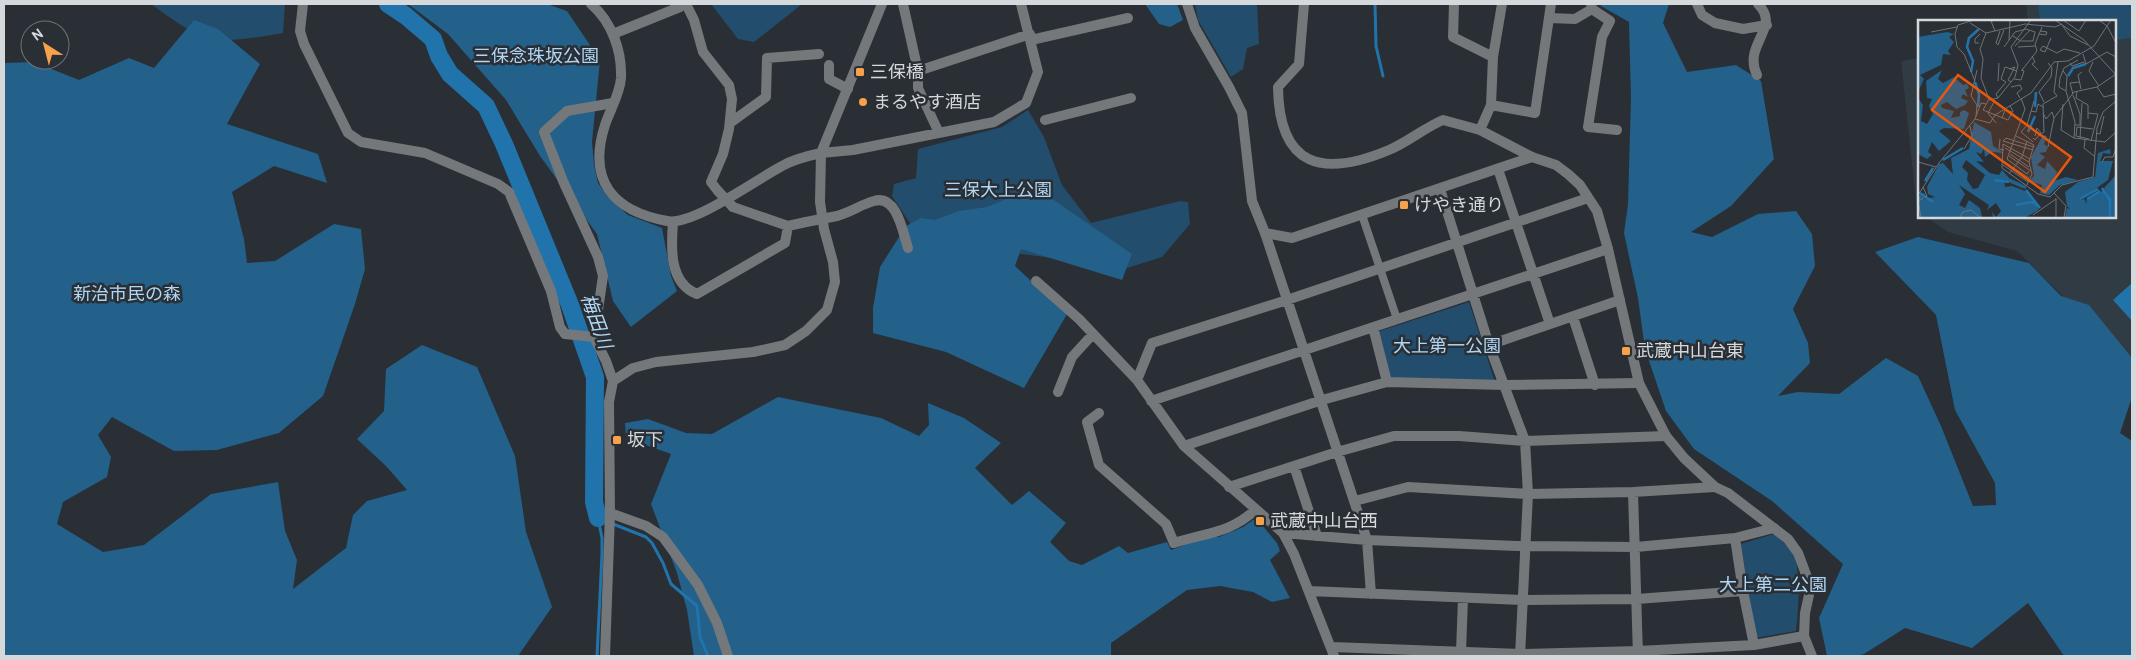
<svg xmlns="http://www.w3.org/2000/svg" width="2136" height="660" viewBox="0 0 2136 660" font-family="Overpass,'Noto Sans JP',sans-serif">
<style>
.built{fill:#303b44}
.green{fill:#234d6c}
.forest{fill:#23608a}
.water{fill:#2174ab}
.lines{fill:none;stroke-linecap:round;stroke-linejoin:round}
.stream{stroke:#2174ab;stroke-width:3}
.river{stroke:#2174ab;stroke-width:18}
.pedestrian{stroke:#75787b;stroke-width:8}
.minor{stroke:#75787b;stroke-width:10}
.tertiary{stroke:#75787b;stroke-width:10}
.minor-bridge{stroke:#75787b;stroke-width:10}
.poi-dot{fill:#f7a14a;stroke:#292f34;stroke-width:2}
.labels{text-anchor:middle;stroke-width:5;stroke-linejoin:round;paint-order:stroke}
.park-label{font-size:18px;fill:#b0d6f4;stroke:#292f34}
.poi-label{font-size:18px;fill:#d5d9dc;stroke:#292f34;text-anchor:start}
.water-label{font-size:19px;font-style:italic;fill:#b3d9f7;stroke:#292f34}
.inset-river{fill:none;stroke:#2174ab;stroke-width:2.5}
.inset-road{fill:none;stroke:#6e7377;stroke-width:1}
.view{fill:#e8590c;fill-opacity:0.15;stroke:#e8590c;stroke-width:2.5}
.inset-edge{fill:none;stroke:#d5d9dc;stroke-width:2.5}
</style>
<rect width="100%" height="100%" fill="#292f34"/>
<path class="built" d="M 2026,4 L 2132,4 L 2132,397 L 2062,295 L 2017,251 L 1948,232 L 1925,216 L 2115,216 L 2115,21 L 2028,21 Z
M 1920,58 L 1920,213 L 1917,211 L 1901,61 Z"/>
<path class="green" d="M 151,4 L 285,4 L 283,33 C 263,36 226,44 207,38 C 186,30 169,17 151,4 Z
M 711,4 L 798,4 L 801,5 L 754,42 L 738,39 Z
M 1195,4 L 1257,4 L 1259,44 L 1247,48 L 1243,69 L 1231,77 L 1198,20 Z
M 2038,4 L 2132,4 L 2132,38 L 2115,40 L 2115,21 L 2040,21 Z
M 1028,110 L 1044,137 L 1062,185 L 1091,223 L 1180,201 L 1188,202 L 1190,224 L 1162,257 L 1127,268 L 1022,254 L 939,248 L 921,240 L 892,196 L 894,184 L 916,178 L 918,149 L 1002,127 Z
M 1469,302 L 1495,382 L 1390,378 L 1377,332 Z
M 1774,534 C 1782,540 1788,546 1793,554 C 1802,570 1798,613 1796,631 L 1755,638 L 1741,544 Z"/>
<path class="forest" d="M 408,4 L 547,4 L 567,11 L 600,60 L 592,142 L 594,165 L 598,183 L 607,196 L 628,215 L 662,228 L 671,276 L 677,291 L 631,327 L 613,301 L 597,234 L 540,156 L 506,100 L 448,34 Z
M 1145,4 L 1177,4 L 1183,20 L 1170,27 L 1159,24 Z
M 1600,4 L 1669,4 L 1663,23 L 1687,72 L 1736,65 L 1761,81 L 1774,159 L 1731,206 L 1691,232 L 1712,237 L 1758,214 L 1796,211 L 1812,234 L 1815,266 L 1793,309 L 1808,343 L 1810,363 L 1778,396 L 1798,392 L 1839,394 L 1886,358 L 1918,376 L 1941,426 L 1973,506 L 1996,505 L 1995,483 L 1955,410 L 1936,315 L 1875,252 L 1918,237 L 2029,263 L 2061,296 L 2089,305 L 2132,358 L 2132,397 L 2120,433 L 2132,441 L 2132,656 L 2064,656 L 2028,603 L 1972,648 L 1905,628 L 1864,654 L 1855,656 L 1827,656 L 1819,618 L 1843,564 L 1772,501 L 1694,449 L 1666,411 L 1645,349 L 1638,298 L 1624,233 L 1628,204 L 1631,98 L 1629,22 L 1601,6 Z
M 194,20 L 218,29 L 260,64 L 227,124 L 318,154 L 327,183 L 274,166 L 232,192 L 244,239 L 247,263 L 275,261 L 334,224 L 361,229 L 365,269 L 355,304 L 323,396 L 279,433 L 217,450 L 174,451 L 112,417 L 98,435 L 111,457 L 107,477 L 63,502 L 57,524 L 103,552 L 144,545 L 211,494 L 278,482 L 285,531 L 297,560 L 293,589 L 346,548 L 353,515 L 367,501 L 407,490 L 386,466 L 357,439 L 384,411 L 386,369 L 422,345 L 477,367 L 515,456 L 526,532 L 552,607 L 518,656 L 4,656 L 4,63 L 34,62 L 79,80 L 129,58 L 154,68 Z
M 1035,187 L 1132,254 L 1122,280 L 1021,249 L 1015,266 L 1067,314 L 1024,388 L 946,352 L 873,333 L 873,308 L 880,267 L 906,226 L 921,218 L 935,220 L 959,211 L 987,207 Z
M 778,397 L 881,418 L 919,436 L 929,425 L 928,403 L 964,418 L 1001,443 L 975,468 L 1012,505 L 1029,491 L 1066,523 L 1050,542 L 1069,561 L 1082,565 L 1119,546 L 1128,553 L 1167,542 L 1171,550 L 1210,536 L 1219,537 L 1243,527 L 1256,518 L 1277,543 L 1280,551 L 1270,560 L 1290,598 L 1272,602 L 1253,592 L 1220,586 L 1187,590 L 1111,643 L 1111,656 L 694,656 L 687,610 L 677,573 L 651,504 L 671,454 L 626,438 L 625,423 L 648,419 L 686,433 L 712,434 Z"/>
<path class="water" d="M 2132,283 L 2132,321 L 2113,300 Z"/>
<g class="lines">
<path class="stream" d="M 1375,4 L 1376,46 L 1383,76
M 598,518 L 607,522
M 613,524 L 646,537 L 652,543 L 663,563 L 671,584 L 697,606 L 700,637 L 708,656
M 597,656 L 602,554 L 602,538 L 598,518"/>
<path class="river" d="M 388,4 L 406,16 L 433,39 L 439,56 L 450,74 L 486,106 L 504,144 L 570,305 L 595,377 L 594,502 L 598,518"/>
<path class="pedestrian" d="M 1362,215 L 1397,319"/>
<path class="minor" d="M 303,4 L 300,31 L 304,44 L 348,133 L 361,142 L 425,153 L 498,184 L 509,192 L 551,291 L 560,327 L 565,334 L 594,337
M 686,4 L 694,20 L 703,52 L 729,85 L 732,99 L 729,129 L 723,154 L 711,182 L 718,191
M 903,4 L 918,71 L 918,88 L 939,133
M 1304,4 L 1299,64 L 1278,87 C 1279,167 1322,178 1389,150 C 1408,142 1424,128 1443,120 L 1480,130 L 1532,157
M 1454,4 L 1453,37 L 1493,57
M 1697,4 L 1702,15 L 1715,23 L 1743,29 L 1767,25
M 1592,9 L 1610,21 L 1602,37 L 1588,127 L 1617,130
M 1550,18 L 1575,19 L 1592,9 L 1591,4
M 1031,40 L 1128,18
M 829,65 L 829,79 L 848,89
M 918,71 L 1030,34
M 1757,75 C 1742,44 1782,28 1758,4
M 1491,105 L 1535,113 L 1551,4
M 1045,120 L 1131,98
M 730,123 L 766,97 L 767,58 L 819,54
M 1480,130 L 1491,105 L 1493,57 L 1502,4
M 821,153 L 853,150 L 994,122 L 1026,103 L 1038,72 L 1021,4
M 1498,169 L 1550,324
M 1440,189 L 1489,345 L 1525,441 L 1528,494 L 1520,656
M 733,207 L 788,226 L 806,222
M 837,216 C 851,212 862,204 874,201 C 897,194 903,233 908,248
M 673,222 C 671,248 669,283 697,294 L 785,243 L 788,226
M 1265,233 L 1367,540 L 1371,594
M 1036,281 L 1079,319 L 1137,380
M 1573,317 L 1595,385
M 1373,327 L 1387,382
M 1489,345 L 1620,300
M 613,381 L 606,361 L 594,337 L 603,276 L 598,257 L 563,181 L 544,132 L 567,111 L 613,103
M 1058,392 L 1072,357 L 1093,334
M 1151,401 L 1608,249
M 1099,413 L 1087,422 L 1099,465 L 1166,524 L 1174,543 C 1205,533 1231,533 1255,510
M 1184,446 L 1137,380 L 1152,343 L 1287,300 L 1588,198
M 1294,466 L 1317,536
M 1229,487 L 1337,452 L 1394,436 L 1459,436 L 1525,441 L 1666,436
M 1633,492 L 1638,656
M 1355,501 L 1408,487 L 1528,494 L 1633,492 L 1715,487
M 610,513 L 646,526 L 663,537 L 698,585 L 717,623 L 728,656
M 1283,533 L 1367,540 L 1517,546 L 1636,547 L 1735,538 L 1774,528
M 1309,591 L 1522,600 L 1637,599 L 1743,591 L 1735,538
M 1743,591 L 1754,645
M 1332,647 L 1520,654 L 1638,651 L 1754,645 L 1804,636
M 1461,652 L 1463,598
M 1334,656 L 1294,554 L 1283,533 L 1184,446 L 1322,400 L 1387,382 L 1505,385 L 1639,383"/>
<path class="tertiary" d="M 591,4 C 612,22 622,51 621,78 C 620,94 610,110 605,125 C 587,181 613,211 667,221 C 693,226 757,179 782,166 C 794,159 807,156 821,153
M 1187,4 L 1195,28 L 1229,87 L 1242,113 L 1252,201 L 1265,233 L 1292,238 L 1532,157 L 1556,165 L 1568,174 L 1580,185 L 1597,211 L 1608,249 L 1639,383 L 1666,436 L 1684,458 L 1715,487 L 1728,493 L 1788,539 L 1798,553 L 1807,577 L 1809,595 L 1805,613 L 1804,636 L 1812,656
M 613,34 L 680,7 L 683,4
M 605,656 L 610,513 L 609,402 L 613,381 L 633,368 L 656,362 L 753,352 L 785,345 L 806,331 L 827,310 L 835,282 L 833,262 L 824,229 L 820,202 L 821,153 L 882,4"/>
<path class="minor-bridge" d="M 718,191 L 733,207
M 806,222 L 837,216"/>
</g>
<g class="poi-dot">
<rect x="855" y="67" width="10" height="10" rx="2.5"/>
<circle cx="863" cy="102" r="5"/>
<rect x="1399" y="200" width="10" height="10" rx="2.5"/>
<rect x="1621" y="346" width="10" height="10" rx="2.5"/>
<rect x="612" y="435" width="10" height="10" rx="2.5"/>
<rect x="1255" y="516" width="10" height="10" rx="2.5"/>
</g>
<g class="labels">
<g class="park-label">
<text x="536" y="62">三保念珠坂公園</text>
<text x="998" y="196">三保大上公園</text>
<text x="127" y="300">新治市民の森</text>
<text x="1447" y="352">大上第一公園</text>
<text x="1773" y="591">大上第二公園</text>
</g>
<g class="poi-label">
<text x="870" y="78">三保橋</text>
<text x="873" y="108">まるやす酒店</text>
<text x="1414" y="211">けやき通り</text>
<text x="1636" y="357">武蔵中山台東</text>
<text x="627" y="446">坂下</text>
<text x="1270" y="527">武蔵中山台西</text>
</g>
<g class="water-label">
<text transform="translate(597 321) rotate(70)" y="7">梅田川</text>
</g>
</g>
<g transform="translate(1918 20)">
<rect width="198" height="198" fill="#292f34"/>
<path d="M 29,12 L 36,14 L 31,17 L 36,22 L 30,31 L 33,35 L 25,34 L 23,45 L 2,55 L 6,59 L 0,72 L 0,17 ZM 24,50 L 20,59 L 25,63 L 36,57 L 45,65 L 49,64 L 51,68 L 47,70 L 50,77 L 45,74 L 43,78 L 50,81 L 47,85 L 38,89 L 29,82 L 23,85 L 24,88 L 36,91 L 33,98 L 42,96 L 42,92 L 46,90 L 51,93 L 46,109 L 26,108 L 21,111 L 33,121 L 21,131 L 14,122 L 10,132 L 14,135 L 9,139 L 0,134 L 0,78 L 5,85 L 3,101 L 9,104 L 15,94 L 11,86 L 14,79 L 9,78 L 8,61 ZM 56,102 L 73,112 L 75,126 L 86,133 L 74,132 L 67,137 L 66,129 L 63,134 L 58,132 L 66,142 L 58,141 L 72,153 L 81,155 L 84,150 L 91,158 L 108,166 L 108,169 L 104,168 L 86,160 L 87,167 L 94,166 L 110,172 L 122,187 L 119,191 L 108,197 L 75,197 L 74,192 L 78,197 L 83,191 L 78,183 L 69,190 L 71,185 L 41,165 L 47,174 L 41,185 L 47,188 L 51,180 L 62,188 L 64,197 L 0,197 L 1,176 L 4,173 L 7,174 L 4,179 L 17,177 L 10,174 L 9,167 L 21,144 L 25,143 L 35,154 L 33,138 L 51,129 ZM 48,140 L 67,155 L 60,168 L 55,169 L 49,160 L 50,153 L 44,147 ZM 125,115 L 129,116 L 126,124 L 130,127 L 128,132 L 121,133 L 127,137 L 119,145 L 127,149 L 125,158 L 129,141 L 139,152 L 136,161 L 148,157 L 160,160 L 142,165 L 131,175 L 122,173 L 124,165 L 111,161 L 116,156 L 113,137 ZM 192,129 L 193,134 L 185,133 L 182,141 L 195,141 L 190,160 L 162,180 L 167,179 L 168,184 L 169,179 L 184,171 L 193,182 L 186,168 L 197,156 L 197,197 L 147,197 L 149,188 L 152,189 L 149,186 L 147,172 L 160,162 L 177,157 L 180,133 Z" fill="#23608a" fill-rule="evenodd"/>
<path class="inset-river" d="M 53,52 L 55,41 L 49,27 L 51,18 L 61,9M 150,56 L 155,48 L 168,44M 57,62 L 61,74 L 60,87M 117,87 L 118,72M 110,112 L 117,96M 25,140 L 45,128M 76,160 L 91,162M 7,161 L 15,148M 184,168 L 193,182M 108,170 L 122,188M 185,171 L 192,179 L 192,197M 2,173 L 15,182M 162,179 L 180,169M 169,179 L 182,171M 98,185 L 114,182 L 120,186"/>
<path class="inset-road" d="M 56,0 L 40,5 L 37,14 L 39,27 L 46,34 L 57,61M 137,0 L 166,20 L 198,55M 145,0 L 161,11 L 168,0M 181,0 L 189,6 L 198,23M 52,3 L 68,13 L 107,4 L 137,7 L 144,4M 144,5 L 152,16 L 170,25M 77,11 L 73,1 L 80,0M 82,11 L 78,23 L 80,25 L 86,10M 13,12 L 39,7M 68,13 L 62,29 L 65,39 L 63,58 L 71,79 L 65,90 L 90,100 L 95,91 L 92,86M 121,14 L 128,15 L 129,12 L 122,11M 91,20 L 92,0M 61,23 L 57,23 L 57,19 L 62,14M 97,26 L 112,10M 86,27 L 97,12 L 108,9 L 117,12 L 115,21 L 103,21 L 95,16M 100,27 L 117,26M 122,30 L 125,26 L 139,33 L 146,29 L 162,33M 122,30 L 127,32 L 133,18M 165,34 L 168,44 L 189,32 L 198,37M 114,36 L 117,42 L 114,44 L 120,50M 175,42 L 171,51 L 181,66M 152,43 L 154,46 L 166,42M 91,49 L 97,47 L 90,60 L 93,62M 104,50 L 119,31 L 117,24 L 124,7M 145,51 L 149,56 L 148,71 L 157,102 L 156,118 L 187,122 L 198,112M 96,59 L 103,60 L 106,51 L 103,50M 80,61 L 81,43M 93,67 L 102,65 L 104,69 L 99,73 L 102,78M 179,67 L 186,77 L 198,74M 163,69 L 160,55 L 164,52M 148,71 L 141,67 L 142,58 L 146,48 L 160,40M 159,71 L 158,78 L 170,85 L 170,99M 155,74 L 152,63 L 162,62M 155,75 L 162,94 L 162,105 L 157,105M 80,78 L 78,74 L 88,62 L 83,59 L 87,47 L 99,51M 71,80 L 80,78 L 97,57 L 100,45 L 93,27 L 113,0M 76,82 L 70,93 L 78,103M 126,82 L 121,72 L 133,57 L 134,48 L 130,43M 145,84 L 143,110 L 156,118M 113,91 L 118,92 L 120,84 L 125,87M 125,93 L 128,99 L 134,92 L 136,98 L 130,127M 170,93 L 180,94 L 173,121M 58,96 L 59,85 L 53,76 L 59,50M 84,98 L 87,90 L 94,92M 136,98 L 156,72 L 179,67 L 198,54M 57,99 L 72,103 L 77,95 L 113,73 L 136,42 L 150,41 L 176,26 L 193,0M 178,113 L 182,114 L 186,96M 98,116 L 116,125 L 111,142 L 114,154 L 109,165M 121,116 L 126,112 L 125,84 L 139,76 L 136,72 L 140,41M 115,118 L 117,120 L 123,113 L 119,108 L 117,116M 82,119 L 81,129 L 86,130M 162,119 L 164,83M 171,119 L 158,116 L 159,107 L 175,109M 167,120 L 166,128 L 176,136M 85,121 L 88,118 L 116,127M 85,121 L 115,130M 115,122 L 103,112 L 109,105 L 116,81M 87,128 L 111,142M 46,129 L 54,116 L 52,106M 92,134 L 111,147M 91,136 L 113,151M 89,139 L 107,89 L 103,78M 89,139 L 109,154 L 111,151M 112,139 L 85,124 L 84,148 L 120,174 L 132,177 L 144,165 L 175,157 L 179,108 L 185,92 L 198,81M 85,141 L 111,158M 0,142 L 18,147M 184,142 L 187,137 L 195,137 L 198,128M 85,145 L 110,162M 91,154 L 104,137 L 109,121M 136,173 L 148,186 L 146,197M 0,175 L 21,143 L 57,99 L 63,83 L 68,84M 0,181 L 9,176 L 5,167M 0,181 L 3,197M 115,195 L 138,179M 42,197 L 45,192 L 53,190 L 62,197M 138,197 L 138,178"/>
<path class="view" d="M 40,55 L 153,137 L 127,172 L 14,90 Z"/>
<rect width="198" height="198" class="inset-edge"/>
</g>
<rect width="2136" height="660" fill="none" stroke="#d5d9dc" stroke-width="10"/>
<g transform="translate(45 45) rotate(324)"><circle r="24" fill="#292f34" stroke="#6e7377"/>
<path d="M0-4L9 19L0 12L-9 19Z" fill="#f7a14a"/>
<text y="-8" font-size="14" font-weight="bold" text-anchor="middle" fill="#d5d9dc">N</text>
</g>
</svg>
